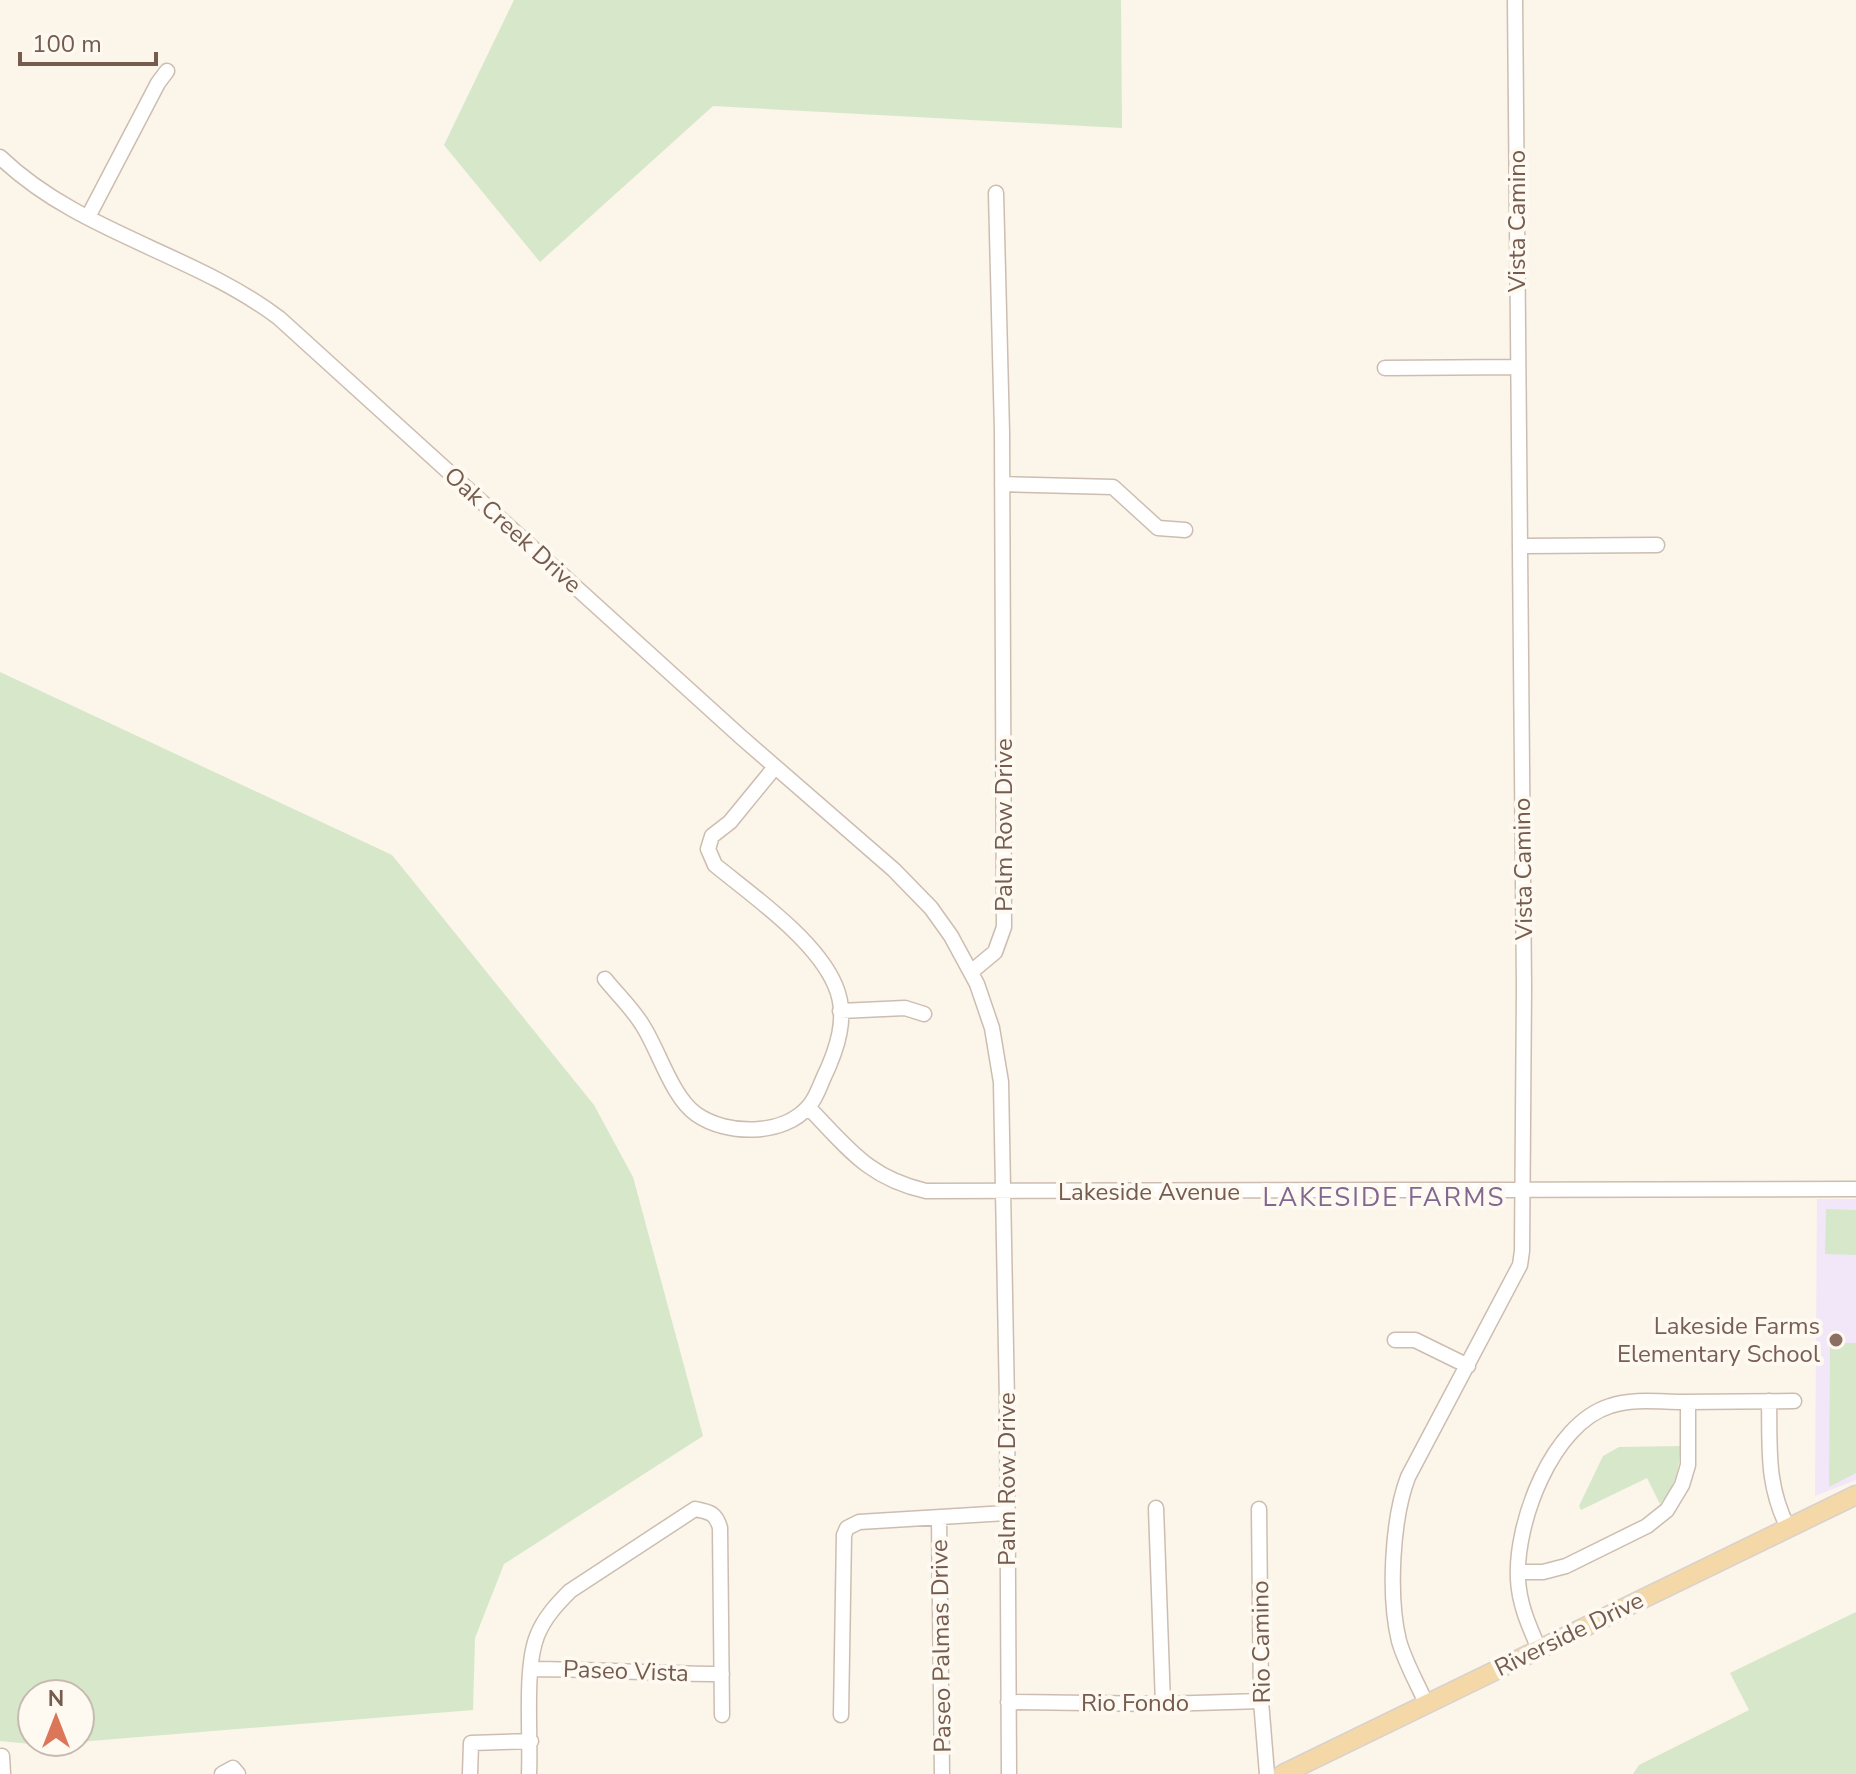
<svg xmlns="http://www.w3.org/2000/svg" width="1856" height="1774" viewBox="0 0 1856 1774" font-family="'Nunito Sans',sans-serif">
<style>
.education{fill:#f2e7f8}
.green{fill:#d6e8c9;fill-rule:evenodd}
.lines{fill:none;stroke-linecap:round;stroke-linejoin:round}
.minor-casing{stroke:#cdbdb1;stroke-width:17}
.major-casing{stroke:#d8d1ce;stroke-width:21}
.minor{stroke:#fff;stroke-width:14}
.major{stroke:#f4d8a8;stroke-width:18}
.education-dot{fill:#8d6e63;stroke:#fef9f1;stroke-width:3}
.labels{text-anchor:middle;stroke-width:8;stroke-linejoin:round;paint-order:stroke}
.street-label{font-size:24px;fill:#755c4f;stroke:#fef9f1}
.education-label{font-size:24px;fill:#785e54;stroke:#fef9f1;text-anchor:end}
.neighbourhood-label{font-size:26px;letter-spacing:2px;fill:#826790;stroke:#fef9f1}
</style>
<rect width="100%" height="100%" fill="#fbf5ea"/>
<path class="education" d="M 1817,1199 L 1856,1199 L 1856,1480 L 1815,1496 Z"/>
<path class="green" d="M 514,0 L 1121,0 L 1122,128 L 713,106 L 540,262 L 444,145 Z
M 0,672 L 392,855 L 594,1105 L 633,1177 L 703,1436 L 504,1564 L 475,1638 L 473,1710 L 41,1745 L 0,1741 ZM 32,1694 L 80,1694 L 80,1742 L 32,1742 Z
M 1826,1209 L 1856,1210 L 1856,1255 L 1825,1254 Z
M 1830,1343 L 1856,1343 L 1856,1473 L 1829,1487 Z
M 1680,1446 C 1680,1469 1675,1486 1660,1504 L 1647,1478 L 1581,1510 L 1579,1506 L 1603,1456 L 1619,1447 Z
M 1856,1612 L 1856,1774 L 1633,1774 L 1639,1765 L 1749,1710 L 1730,1673 Z"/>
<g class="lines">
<g class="minor-casing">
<path id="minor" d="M 0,157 C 79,233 193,253 279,318 L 741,737 L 894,870 L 931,908 L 951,936 L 977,984 L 992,1028 L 1001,1082 L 1007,1403 L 1009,1774
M 88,217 L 158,83 L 167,71
M 1385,368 L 1517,367
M 1002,484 L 1113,487 L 1158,528 L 1185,530
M 1520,546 L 1657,545
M 971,972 L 995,952 L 1004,927 L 1002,432 L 996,193
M 605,979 C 617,994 633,1009 643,1026 C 659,1051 672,1097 696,1114 C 727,1136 784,1136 809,1106 C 816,1098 819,1088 823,1079 C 837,1050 849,1016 835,985 C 816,940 753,896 715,865 L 708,849 L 712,836 L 730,822 L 775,767
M 840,1011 L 905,1008 L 924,1014
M 808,1107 C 848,1148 868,1178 926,1191 L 1856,1189
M 1395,1340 L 1415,1340 L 1468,1366
M 1769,1401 C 1770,1449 1766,1484 1788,1528
M 1156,1508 L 1163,1704
M 1259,1509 L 1261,1701 L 1267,1774
M 939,1518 L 942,1774
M 1518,1572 L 1543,1572 L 1566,1566 L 1647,1526 L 1667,1510 L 1682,1485 L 1688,1465 L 1688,1402
M 1539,1649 C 1529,1626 1519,1604 1518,1579 C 1515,1523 1552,1424 1610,1406 C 1633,1398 1660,1402 1683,1402 C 1720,1402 1757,1401 1794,1401
M 531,1669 C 595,1669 658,1674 722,1674
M 1008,1702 L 1163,1704 L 1261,1701
M 1426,1703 C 1417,1683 1405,1662 1399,1641 C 1388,1596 1392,1519 1408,1477 L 1520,1265 L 1522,1251 L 1524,987 L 1515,0
M 841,1715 L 844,1535 L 847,1528 L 859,1522 L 1006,1513
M 2,1756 L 3,1774
M 222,1774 L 233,1768 L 238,1774
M 470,1774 L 471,1743 L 531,1741
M 529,1774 C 531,1736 524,1669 537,1636 C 544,1618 557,1604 570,1591 L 695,1509 C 710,1512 716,1513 720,1528 L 722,1715"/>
</g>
<g class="major-casing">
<path id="major" d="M 1283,1774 L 1856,1495"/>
</g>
<use href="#minor" class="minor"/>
<use href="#major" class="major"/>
</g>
<circle class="education-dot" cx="1836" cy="1340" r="8"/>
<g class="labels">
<g class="street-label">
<text transform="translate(1517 221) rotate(-90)" y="8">Vista Camino</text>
<text transform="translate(513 530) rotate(42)" y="8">Oak Creek Drive</text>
<text transform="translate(1004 825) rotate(-90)" y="8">Palm Row Drive</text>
<text transform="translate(1523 869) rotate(-91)" y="8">Vista Camino</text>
<text x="1149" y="1200">Lakeside Avenue</text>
<text transform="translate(1007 1479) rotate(-90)" y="8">Palm Row Drive</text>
<text transform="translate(1569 1634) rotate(-26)" y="8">Riverside Drive</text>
<text transform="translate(1261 1642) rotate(-91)" y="8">Rio Camino</text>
<text transform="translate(941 1646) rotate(-91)" y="8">Paseo Palmas Drive</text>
<text transform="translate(626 1671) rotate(2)" y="8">Paseo Vista</text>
<text x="1135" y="1711">Rio Fondo</text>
</g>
<g class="education-label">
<text x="1820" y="1334">Lakeside Farms<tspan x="1820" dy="28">Elementary School</tspan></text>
</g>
<g class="neighbourhood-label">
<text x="1384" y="1206">LAKESIDE FARMS</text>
</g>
</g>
<g transform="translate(56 1718)"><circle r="38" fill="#fef9f1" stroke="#c7bab0" stroke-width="2"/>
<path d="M0-6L14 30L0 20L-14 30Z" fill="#dc7659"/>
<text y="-12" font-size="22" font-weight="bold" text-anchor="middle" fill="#755c4f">N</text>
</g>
<path d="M20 52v12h136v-12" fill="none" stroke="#755c4f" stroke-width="4"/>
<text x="32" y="52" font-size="24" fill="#755c4f" stroke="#fef9f1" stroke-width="6" paint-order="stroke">100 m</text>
</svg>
